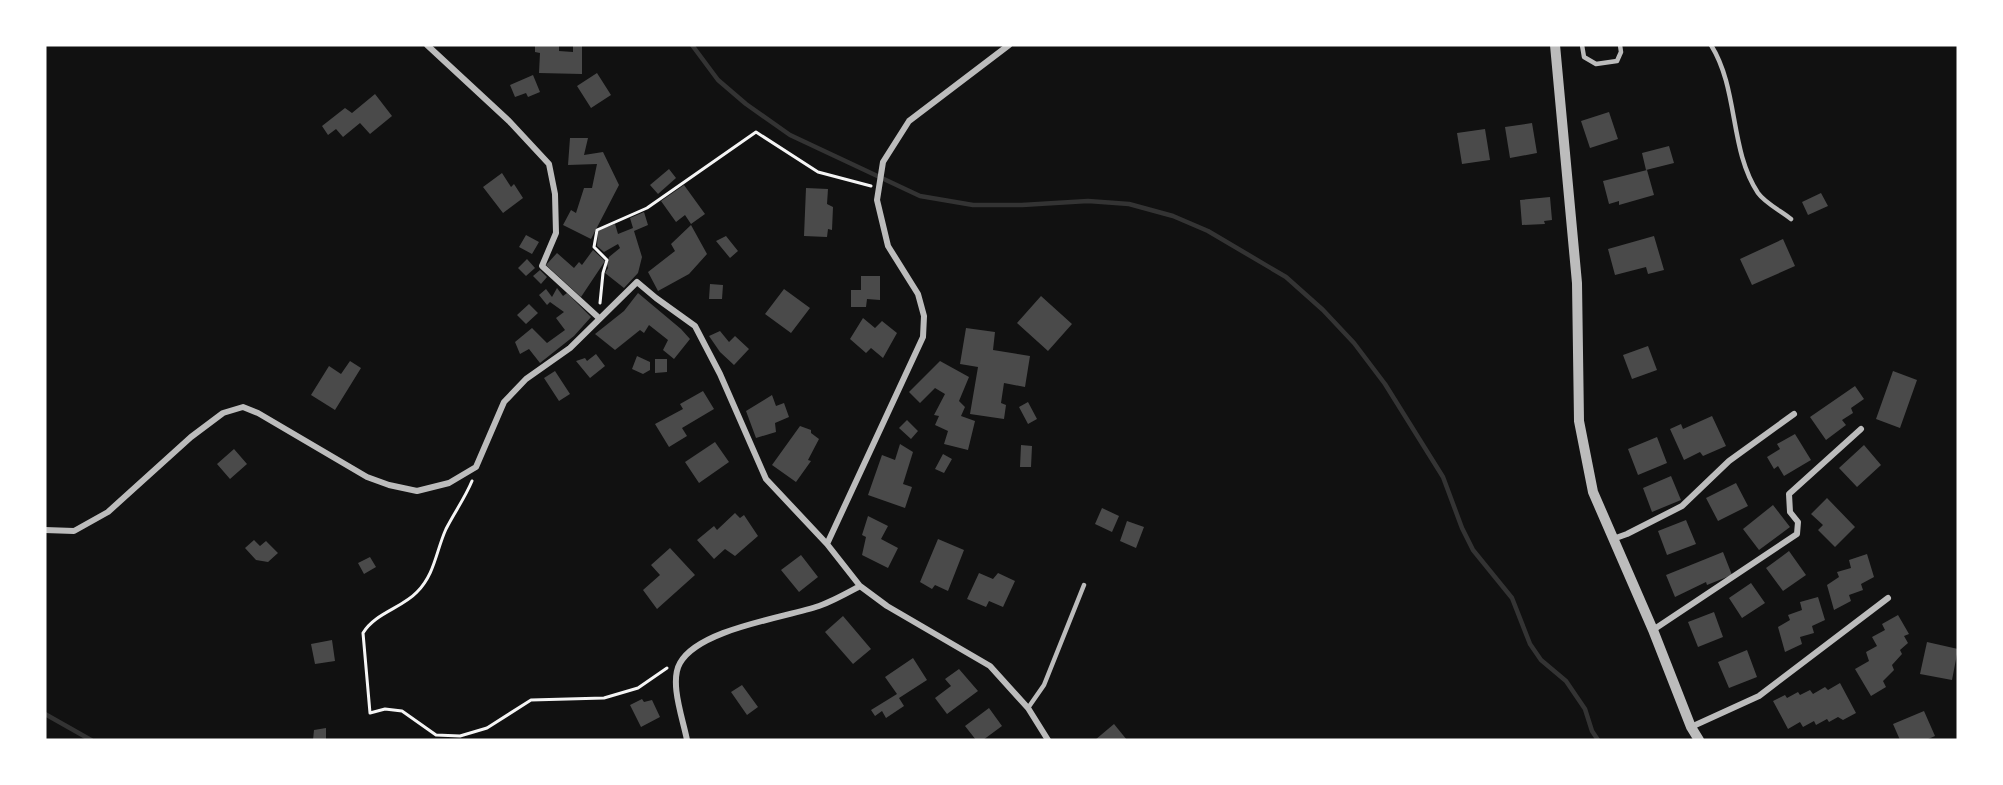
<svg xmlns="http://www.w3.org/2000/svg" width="2003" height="785" viewBox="0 0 2003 785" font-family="Overpass,sans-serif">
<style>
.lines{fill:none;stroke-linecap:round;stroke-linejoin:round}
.stream{stroke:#333;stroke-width:4.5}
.building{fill:#4a4a4a}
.path{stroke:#f5f5f5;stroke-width:3}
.service{stroke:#bcbcbc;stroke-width:4.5}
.minor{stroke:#bcbcbc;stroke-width:6}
.tertiary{stroke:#bcbcbc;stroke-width:10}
</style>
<rect width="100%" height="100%" fill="#111"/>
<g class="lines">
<path class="stream" d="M 692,45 L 718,80 L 746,104 L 790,135 L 920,196 L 973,205 L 1022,205 L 1088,201 L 1129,204 L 1173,216 L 1208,231 L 1286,277 L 1323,310 L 1354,343 L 1385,384 L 1443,477 L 1462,528 L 1473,550 L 1512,598 L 1530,644 L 1541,660 L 1566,681 L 1585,709 L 1592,731 L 1598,740
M 45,714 L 91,740"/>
</g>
<path class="building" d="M 535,45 L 559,45 L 559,51 L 573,52 L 573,45 L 582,45 L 582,74 L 539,73 L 540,53 L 535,52 Z
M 597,73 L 611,95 L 591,108 L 577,86 Z
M 533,75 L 540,92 L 528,97 L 526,93 L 515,97 L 510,85 Z
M 375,94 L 392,116 L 370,134 L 360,123 L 343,137 L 336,129 L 328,135 L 322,126 L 345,108 L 352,113 Z
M 1609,112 L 1618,139 L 1590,148 L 1581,121 Z
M 1532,123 L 1537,153 L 1510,158 L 1505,127 Z
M 1485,129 L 1490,160 L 1462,164 L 1457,133 Z
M 570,138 L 588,138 L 584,155 L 603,152 L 619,185 L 591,239 L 563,225 L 571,210 L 576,213 L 584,188 L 592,188 L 597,164 L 568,165 Z
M 1669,146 L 1674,163 L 1646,170 L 1642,153 Z
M 669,169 L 676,178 L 658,194 L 650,185 Z
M 1647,170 L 1654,195 L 1619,205 L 1619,201 L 1609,204 L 1603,181 Z
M 502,173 L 511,187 L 514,184 L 523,198 L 503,213 L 483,187 Z
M 684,185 L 705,214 L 691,224 L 685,215 L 676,222 L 661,201 Z
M 806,188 L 828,189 L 827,204 L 833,207 L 832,230 L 828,229 L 827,237 L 804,236 Z
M 1821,193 L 1828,206 L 1808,215 L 1802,202 Z
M 1550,197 L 1552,220 L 1544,221 L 1545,224 L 1522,225 L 1520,200 Z
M 644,212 L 648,225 L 634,231 L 642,257 L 638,273 L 624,288 L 605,273 L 608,268 L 607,264 L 609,257 L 620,248 L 618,244 L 604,252 L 597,246 L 598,230 L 615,224 L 618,234 L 633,228 L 630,218 Z
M 691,225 L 707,254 L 689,274 L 658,291 L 648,272 L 675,251 L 671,244 Z
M 526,235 L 539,242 L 532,254 L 519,247 Z
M 726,236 L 738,251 L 730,258 L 716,241 Z
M 1654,236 L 1664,270 L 1648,274 L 1646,267 L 1615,275 L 1608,249 Z
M 1783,239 L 1795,266 L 1752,285 L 1740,259 Z
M 593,250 L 605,261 L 581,297 L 546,265 L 557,253 L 574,268 L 579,262 L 582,265 Z
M 527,259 L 535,268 L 526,276 L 518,268 Z
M 540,270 L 547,277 L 541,284 L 533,276 Z
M 861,276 L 880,276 L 880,300 L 867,299 L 866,307 L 851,307 L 851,290 L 861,290 Z
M 710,284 L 723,285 L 722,299 L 709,299 Z
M 557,288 L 563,296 L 567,293 L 591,317 L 574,336 L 540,363 L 529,349 L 520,354 L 515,342 L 532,328 L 547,343 L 565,330 L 556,318 L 564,312 L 550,302 L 547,305 L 539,295 L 546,289 L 552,297 Z
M 784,289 L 810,308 L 791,333 L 765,314 Z
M 638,293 L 681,329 L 690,339 L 674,359 L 663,350 L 668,340 L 649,325 L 644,333 L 640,330 L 615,350 L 595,334 L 624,311 Z
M 1041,296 L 1072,324 L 1048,351 L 1017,323 Z
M 529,304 L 538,313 L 526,324 L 517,315 Z
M 863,318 L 875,328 L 882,321 L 897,333 L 883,358 L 871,348 L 866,353 L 850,339 Z
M 966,328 L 995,332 L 993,350 L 1030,356 L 1025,387 L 1004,383 L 1001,403 L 1006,405 L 1004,419 L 970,414 L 978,367 L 960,364 Z
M 720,331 L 729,342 L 735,336 L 749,349 L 734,365 L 720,352 L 709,336 Z
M 1648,346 L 1657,370 L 1632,379 L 1623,355 Z
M 596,354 L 605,366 L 590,378 L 576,361 L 585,358 L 587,361 Z
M 637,356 L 650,362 L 650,370 L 643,374 L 632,369 Z
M 655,359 L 667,359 L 667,372 L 655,373 Z
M 350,361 L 361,368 L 335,410 L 311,395 L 329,366 L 341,374 Z
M 940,361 L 969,377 L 959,401 L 965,407 L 961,416 L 975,421 L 968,450 L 944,444 L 948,431 L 935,425 L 939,416 L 934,415 L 945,394 L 935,388 L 920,403 L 909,392 Z
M 555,371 L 570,394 L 559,401 L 544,378 Z
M 1893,371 L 1917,380 L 1900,428 L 1876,419 Z
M 1855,386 L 1864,399 L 1851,408 L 1853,413 L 1842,420 L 1846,425 L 1826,440 L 1810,417 Z
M 703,391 L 714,409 L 682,428 L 687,436 L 669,447 L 655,424 L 683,409 L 680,404 Z
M 772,395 L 776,406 L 784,403 L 789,417 L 775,423 L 776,432 L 756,438 L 746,411 Z
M 1028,402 L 1037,419 L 1028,424 L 1019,407 Z
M 1712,416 L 1726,446 L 1703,456 L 1700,452 L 1684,460 L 1670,429 L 1681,424 L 1683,429 Z
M 907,420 L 918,431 L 911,439 L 899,428 Z
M 800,426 L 811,430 L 811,433 L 819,439 L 808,460 L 811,461 L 796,482 L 772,465 Z
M 1795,434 L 1811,460 L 1784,476 L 1778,466 L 1774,469 L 1767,457 L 1780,449 L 1777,444 Z
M 1657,437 L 1667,463 L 1638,475 L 1628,449 Z
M 715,442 L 729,462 L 699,483 L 685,462 Z
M 900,444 L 913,452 L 903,484 L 912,487 L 905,508 L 868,495 L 882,455 L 895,460 Z
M 1021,445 L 1032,446 L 1031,467 L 1020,467 Z
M 1864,445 L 1881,465 L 1857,487 L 1839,468 Z
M 234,449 L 247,464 L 230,479 L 217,464 Z
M 943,454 L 952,459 L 944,473 L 935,469 Z
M 1671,476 L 1681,500 L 1652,512 L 1643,488 Z
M 1736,483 L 1748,506 L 1718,521 L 1706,498 Z
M 1827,498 L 1855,527 L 1835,547 L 1818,530 L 1823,525 L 1811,514 Z
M 1773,505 L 1790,527 L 1759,550 L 1743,529 Z
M 1102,508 L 1119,516 L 1112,532 L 1095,524 Z
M 735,513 L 740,518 L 744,515 L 758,536 L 735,556 L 725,549 L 714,559 L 697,540 L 714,526 L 717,530 Z
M 868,516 L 888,526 L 881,539 L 898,548 L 888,568 L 862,555 L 866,537 L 862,535 Z
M 1686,520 L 1696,544 L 1667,555 L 1658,531 Z
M 1127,521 L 1144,527 L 1136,548 L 1120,541 Z
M 938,539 L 964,550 L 948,591 L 935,585 L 932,589 L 920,582 Z
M 254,540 L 260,546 L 266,541 L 278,553 L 268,562 L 256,560 L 245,548 Z
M 670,548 L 695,575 L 657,609 L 643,590 L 660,575 L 651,565 Z
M 1789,551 L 1806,575 L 1783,591 L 1766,568 Z
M 1723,552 L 1732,575 L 1707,585 L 1706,582 L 1675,597 L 1666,575 Z
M 1867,554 L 1874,577 L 1861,584 L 1863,590 L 1849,595 L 1851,601 L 1834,610 L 1827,585 L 1839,577 L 1837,572 L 1851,568 L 1849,560 Z
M 801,555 L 818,577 L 799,592 L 781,570 Z
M 370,557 L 376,567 L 364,574 L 358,563 Z
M 979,573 L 993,579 L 998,573 L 1015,581 L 1003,607 L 989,601 L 986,607 L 967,599 Z
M 1751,583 L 1765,603 L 1742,618 L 1729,598 Z
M 1818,597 L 1825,620 L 1812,626 L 1814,633 L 1800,637 L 1802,644 L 1785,652 L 1778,627 L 1790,620 L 1788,615 L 1802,610 L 1800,602 Z
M 1714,612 L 1723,637 L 1698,647 L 1688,622 Z
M 1898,615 L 1909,634 L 1904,636 L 1908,643 L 1900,650 L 1902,654 L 1892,665 L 1894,670 L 1883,681 L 1886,687 L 1871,696 L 1855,669 L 1869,661 L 1866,652 L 1877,646 L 1872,637 L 1885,630 L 1882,624 Z
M 843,616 L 871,649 L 853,664 L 825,632 Z
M 332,640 L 335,661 L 315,664 L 311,644 Z
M 1927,642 L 1958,649 L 1952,680 L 1920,674 Z
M 1747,650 L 1757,677 L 1729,688 L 1718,662 Z
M 913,658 L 927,680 L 899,698 L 904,706 L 886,718 L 882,711 L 875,716 L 871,710 L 897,694 L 885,677 Z
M 959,669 L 978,691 L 947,714 L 935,698 L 951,686 L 945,679 Z
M 1840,683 L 1856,713 L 1843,720 L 1838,717 L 1829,722 L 1827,719 L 1816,725 L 1814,721 L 1803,727 L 1800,722 L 1788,729 L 1773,701 L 1785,695 L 1787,698 L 1798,692 L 1800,695 L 1810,690 L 1813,694 L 1825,687 L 1828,690 Z
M 742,685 L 758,707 L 747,715 L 731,692 Z
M 642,699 L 644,702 L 652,700 L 660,717 L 641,727 L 630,705 Z
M 989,708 L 1002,726 L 983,740 L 976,740 L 965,726 Z
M 1924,711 L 1935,736 L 1926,740 L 1900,740 L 1893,724 Z
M 1114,724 L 1127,740 L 1095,740 Z
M 326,728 L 326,740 L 313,740 L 314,730 Z"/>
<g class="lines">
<path class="path" d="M 600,303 L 603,273 L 607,260 L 594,247 L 597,230 L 647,208 L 756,132 L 818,172 L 871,186
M 472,481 C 465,498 454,513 446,529 C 436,551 435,574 417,592 C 402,608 375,613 363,633 L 370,713 L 385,709 L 402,711 L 436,735 L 460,736 L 487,728 L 531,700 L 604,698 L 638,688 L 667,668"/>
<path class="service" d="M 1582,45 L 1584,57 L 1596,64 L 1617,61 L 1621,52 L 1620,45
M 1711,45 C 1739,90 1729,149 1758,193 C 1765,203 1781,211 1791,219
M 1028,708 L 1044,685 L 1084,585"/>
<path class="minor" d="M 427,45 L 509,121 L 549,164 L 555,194 L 556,233 L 542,266 L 599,318
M 45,530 L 74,531 L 108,512 L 191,437 L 223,413 L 243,407 L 258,413 L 367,477 L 389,485 L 417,491 L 449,483 L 476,467 L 504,402 L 526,379 L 570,348 L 637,282 L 656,298 L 695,326 L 720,374 L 766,479 L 827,544 L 860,586 L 887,606 L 990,666 L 1028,708 L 1048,740
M 1613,539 L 1627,534 L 1682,506 L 1729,461 L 1794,414
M 827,544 L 923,337 L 924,316 L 918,294 L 888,246 L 877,200 L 883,162 L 909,121 L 1009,45
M 1653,630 L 1797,534 L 1798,522 L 1790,512 L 1789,494 L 1861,429
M 1691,727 L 1759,696 L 1888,598
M 687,740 C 683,719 669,682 680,663 C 699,629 783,618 819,606 C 833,601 847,593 860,586"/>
<path class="tertiary" d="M 1555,45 L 1577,283 L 1579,421 L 1593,492 L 1653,630 L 1691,727 L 1699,740"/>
</g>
<rect width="2003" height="785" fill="none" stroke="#ffffff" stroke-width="93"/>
</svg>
